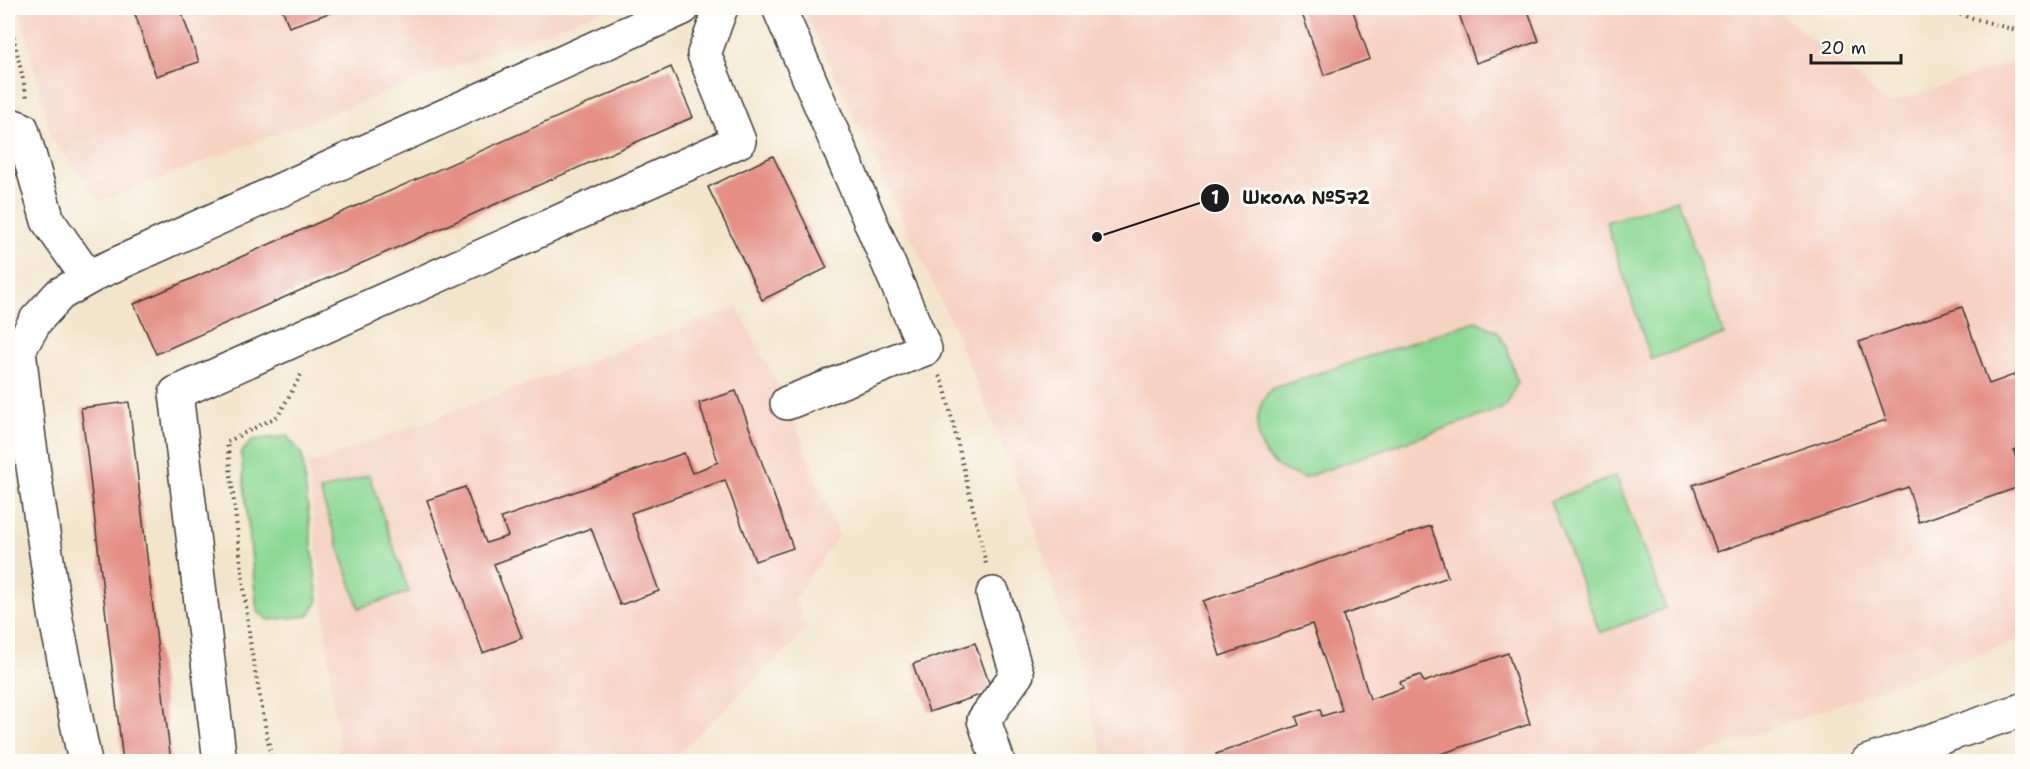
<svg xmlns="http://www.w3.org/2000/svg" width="2030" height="769" viewBox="0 0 2030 769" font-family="'Shantell Sans',sans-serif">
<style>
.built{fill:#f6d2c3}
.green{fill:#8bd895;stroke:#547a58;stroke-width:1.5}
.building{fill:#e48e85}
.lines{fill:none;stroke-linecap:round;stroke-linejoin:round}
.minor-casing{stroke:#3c3a36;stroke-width:36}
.path{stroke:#3c3a36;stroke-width:4;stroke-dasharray:1.5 4.5;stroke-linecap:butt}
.minor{stroke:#fff;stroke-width:33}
.leader{fill:none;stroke:#1c1c1c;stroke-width:2}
.callout-dot{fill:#1c1c1c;stroke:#fdfcf7;stroke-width:2}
.mark-label{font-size:18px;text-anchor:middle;font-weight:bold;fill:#fff}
.callout-label{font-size:18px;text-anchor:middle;font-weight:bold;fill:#1c1c1c;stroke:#fdfcf7;stroke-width:6;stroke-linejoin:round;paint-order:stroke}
</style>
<rect width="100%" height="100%" fill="#fdfcf7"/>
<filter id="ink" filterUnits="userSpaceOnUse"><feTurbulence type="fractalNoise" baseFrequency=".0167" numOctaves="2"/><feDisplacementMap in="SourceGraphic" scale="12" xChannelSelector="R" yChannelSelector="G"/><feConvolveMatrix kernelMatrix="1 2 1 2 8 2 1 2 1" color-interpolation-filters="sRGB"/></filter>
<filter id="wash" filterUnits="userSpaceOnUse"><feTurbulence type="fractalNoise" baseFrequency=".008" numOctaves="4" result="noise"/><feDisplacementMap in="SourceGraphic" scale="24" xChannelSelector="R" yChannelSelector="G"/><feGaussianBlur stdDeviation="1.35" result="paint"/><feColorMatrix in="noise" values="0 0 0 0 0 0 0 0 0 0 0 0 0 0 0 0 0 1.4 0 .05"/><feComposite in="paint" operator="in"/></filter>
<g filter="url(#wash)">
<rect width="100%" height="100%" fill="#f3e5cb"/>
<path class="built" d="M 19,8 L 609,8 L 100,201 L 52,139 Z
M 803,8 L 1774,8 L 1888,104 L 2022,59 L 2022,638 L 1682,761 L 1106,761 L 1034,524 L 953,326 Z
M 737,307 L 787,403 L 839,535 L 794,598 L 808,629 L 670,761 L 340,761 L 308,465 Z"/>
<path class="green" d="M 1677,200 L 1724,335 L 1651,359 L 1606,222 Z
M 1476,321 L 1497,331 L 1507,347 L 1517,383 L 1506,407 L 1303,478 C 1295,474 1284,471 1277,466 C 1252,447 1252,411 1271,389 Z
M 287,436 L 302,454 L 318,601 L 308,616 L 269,620 L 257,611 L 241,453 L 252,440 Z
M 369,475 L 409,592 L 359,608 L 320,491 Z
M 1616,476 L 1666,608 L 1600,633 L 1550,501 Z"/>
<g id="blocks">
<path class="building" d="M 133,8 L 180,8 L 199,62 L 156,76 Z
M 282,8 L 334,8 L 335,11 L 289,27 Z
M 1300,8 L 1352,8 L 1370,59 L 1324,75 Z
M 1457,8 L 1527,8 L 1539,41 L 1476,63 Z
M 671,67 L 693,117 L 156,354 L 134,304 Z
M 773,156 L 827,268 L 762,300 L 708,187 Z
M 1962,307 L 1989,384 L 2022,372 L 2022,447 L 2014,450 L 2022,486 L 1919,522 L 1908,487 L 1717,552 L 1693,485 L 1886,420 L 1859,342 Z
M 736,391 L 793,548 L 755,561 L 725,480 L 631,513 L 659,591 L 620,605 L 591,528 L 494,564 L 522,638 L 483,653 L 427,500 L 465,487 L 486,543 L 508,536 L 501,518 L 684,453 L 692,473 L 718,462 L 699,403 Z
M 129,402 L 171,762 L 123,762 L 87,453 L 81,408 Z
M 1431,526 L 1448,577 L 1343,615 L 1370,699 L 1403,688 L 1400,682 L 1420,675 L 1424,682 L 1508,653 L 1530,724 L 1417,762 L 1219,762 L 1216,754 L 1299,725 L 1296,717 L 1320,709 L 1322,716 L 1342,710 L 1312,624 L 1220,656 L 1203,601 Z
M 975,643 L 992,691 L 929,712 L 913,664 Z"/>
</g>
</g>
<g filter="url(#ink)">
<use href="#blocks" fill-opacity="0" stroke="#3c3a36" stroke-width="1.5"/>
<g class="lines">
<g class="minor-casing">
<path id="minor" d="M 779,8 L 925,349 L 787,403
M 8,124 L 22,129 L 48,221 L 88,278
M 29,439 L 19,350 L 36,320 L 60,294 L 99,272 L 683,8
M 8,441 L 29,439 L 56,620 L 85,762
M 993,594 L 1017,674 L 984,720 L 998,762
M 220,762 L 176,393 L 739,141 L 704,54 L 721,8
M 1867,762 L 2022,710"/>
</g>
<path class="path" d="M 1937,8 L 2022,32
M 8,13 L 27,97
M 939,376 L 944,385 L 986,564
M 272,762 L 251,649 L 227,442 L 278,416 L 303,371"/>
<use href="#minor" class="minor"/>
</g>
</g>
<path class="leader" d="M1097 237L1215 198"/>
<g class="callout-dot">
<circle cx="1097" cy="237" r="6"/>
<circle cx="1215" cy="198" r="15"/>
</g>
<g class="mark-label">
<text x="1215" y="204">1</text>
</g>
<g class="callout-label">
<text x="1306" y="204">Школа №572</text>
</g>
<rect width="2030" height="769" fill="none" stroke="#fdfcf7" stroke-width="30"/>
<path d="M1811 54v9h90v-9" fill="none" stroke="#1c1c1c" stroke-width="3"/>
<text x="1820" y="54" font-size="18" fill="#1c1c1c" stroke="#fdfcf7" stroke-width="4.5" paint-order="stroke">20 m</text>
</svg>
